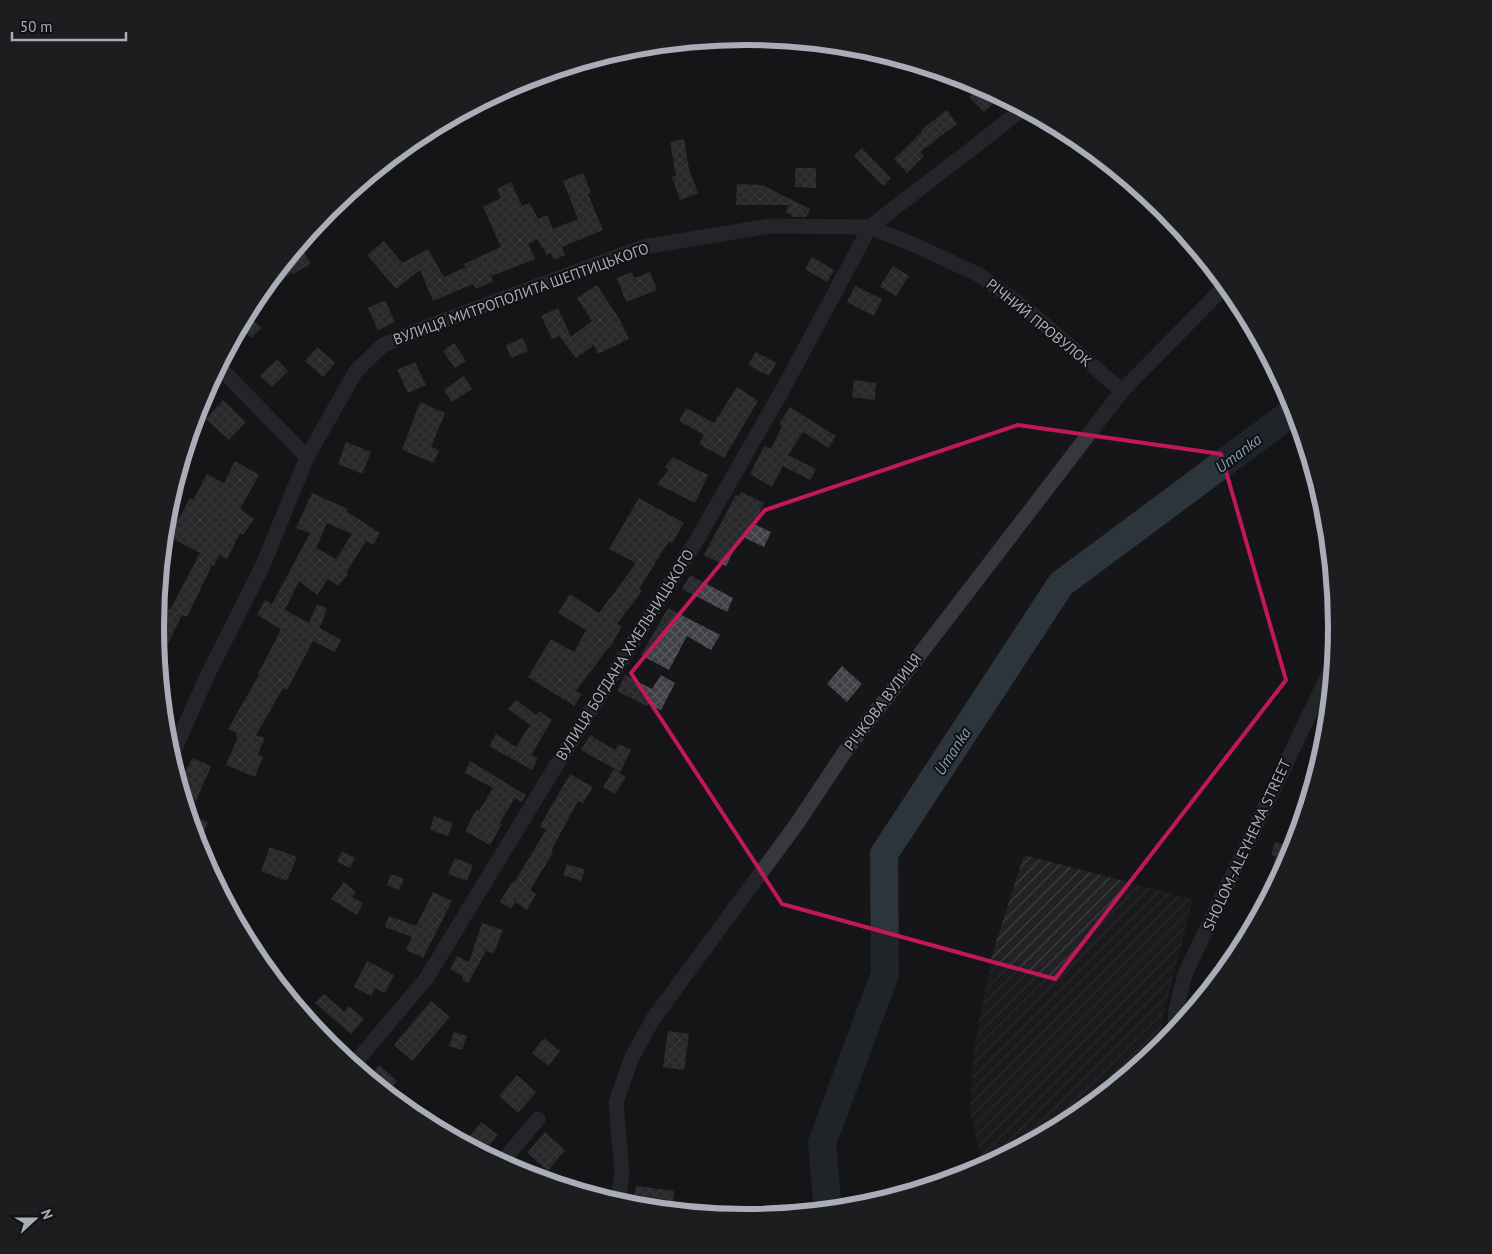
<svg xmlns="http://www.w3.org/2000/svg" width="1492" height="1254" viewBox="0 0 1492 1254" font-family="'PT Sans',sans-serif">
<style>
.industrial{fill:url(#industrial-furrows)}
.lines{fill:none;stroke-linecap:round;stroke-linejoin:round}
.river{stroke:#2c353c;stroke-width:28}
.building{fill:url(#building-cross-hatch);fill-rule:evenodd}
.street{stroke:#37383d;stroke-width:15}
.marked{fill:none;stroke:#c2185b;stroke-width:4;stroke-linejoin:round}
.labels{text-anchor:middle;stroke-width:4;stroke-linejoin:round;paint-order:stroke}
.street-label{font-size:15px;fill:#a8adb8;stroke:#111113}
.water-label{font-size:16px;font-style:italic;fill:#7f9bb3;stroke:#111113}
.rim{fill:none;stroke:#a8adb8;stroke-width:6}
</style>
<defs>
<pattern id="industrial-furrows" width="10" height="10" patternUnits="userSpaceOnUse" patternTransform="scale(1.25)"><rect width="10" height="10" fill="#222225"/><path d="M-1 1l2-2M0 10L10 0M9 11l2-2" fill="none" stroke="#3f3f43"/></pattern>
<pattern id="building-cross-hatch" width="8" height="8" patternUnits="userSpaceOnUse" patternTransform="scale(1.25)"><rect width="8" height="8" fill="#404145"/><path d="M0 0l8 8M0 8l8-8" fill="none" stroke="#595a5e"/></pattern>
</defs>
<rect width="100%" height="100%" fill="#161618"/>
<path class="industrial" d="M 1024,855 L 1193,899 L 1162,1020 L 1164,1045 L 1074,1118 L 984,1166 L 970,1115 L 974,1049 L 992,955 Z
M 1218,961 L 1230,964 L 1205,994 Z"/>
<g class="lines">
<path class="river" d="M 831,1209 L 827,1202 L 822,1143 L 885,974 L 884,854 L 1061,584 L 1295,410"/>
</g>
<path class="building" d="M 981,86 L 993,92 L 999,99 L 984,112 L 969,97 Z
M 947,110 L 957,124 L 920,152 L 924,156 L 907,173 L 894,159 L 922,132 L 921,130 Z
M 684,139 L 689,169 L 698,193 L 680,200 L 672,177 L 676,176 L 670,142 Z
M 862,148 L 891,178 L 883,186 L 854,156 Z
M 795,168 L 816,168 L 816,188 L 795,187 Z
M 583,173 L 591,193 L 588,194 L 603,230 L 562,247 L 565,255 L 554,260 L 551,253 L 547,255 L 537,239 L 528,244 L 535,259 L 491,276 L 493,281 L 476,289 L 473,284 L 433,301 L 420,270 L 396,289 L 367,255 L 384,241 L 402,263 L 428,249 L 444,277 L 466,267 L 464,264 L 501,247 L 483,207 L 501,198 L 497,189 L 511,182 L 522,206 L 530,203 L 538,219 L 547,215 L 553,229 L 578,219 L 563,181 Z
M 737,184 L 762,185 L 810,209 L 806,217 L 794,217 L 786,212 L 789,205 L 736,205 Z
M 299,244 L 311,264 L 293,274 L 292,272 L 271,290 L 266,285 Z
M 812,257 L 834,270 L 827,282 L 805,269 Z
M 893,266 L 909,276 L 896,296 L 880,286 Z
M 632,272 L 634,278 L 650,272 L 657,290 L 626,302 L 617,278 Z
M 597,285 L 620,320 L 629,339 L 598,354 L 594,345 L 576,358 L 559,336 L 552,339 L 541,316 L 558,308 L 571,337 L 592,321 L 577,298 Z
M 855,286 L 882,299 L 874,316 L 847,302 Z
M 385,300 L 395,322 L 378,330 L 368,308 Z
M 247,314 L 261,328 L 251,338 L 240,327 Z
M 523,338 L 528,351 L 511,358 L 506,345 Z
M 454,343 L 466,361 L 455,368 L 443,351 Z
M 317,347 L 335,363 L 323,377 L 305,361 Z
M 756,352 L 776,363 L 769,376 L 748,365 Z
M 277,359 L 288,371 L 272,387 L 260,376 Z
M 415,362 L 426,385 L 408,393 L 397,370 Z
M 464,376 L 472,389 L 452,402 L 444,390 Z
M 854,380 L 876,383 L 875,400 L 852,397 Z
M 737,387 L 758,401 L 724,458 L 699,444 L 704,435 L 679,421 L 686,408 L 714,423 Z
M 223,400 L 246,422 L 229,440 L 206,419 Z
M 420,402 L 445,413 L 431,447 L 439,450 L 434,463 L 402,450 Z
M 790,407 L 836,436 L 829,448 L 803,432 L 788,455 L 816,469 L 810,480 L 783,466 L 772,487 L 750,474 L 764,446 L 771,449 L 782,426 L 779,424 Z
M 346,442 L 371,452 L 362,474 L 338,464 Z
M 673,457 L 708,475 L 695,503 L 657,484 L 669,470 L 665,467 Z
M 235,461 L 259,475 L 240,509 L 254,519 L 243,535 L 240,533 L 227,559 L 219,555 L 214,566 L 212,565 L 187,617 L 182,615 L 159,662 L 156,632 L 168,608 L 170,610 L 200,553 L 169,537 L 190,498 L 193,500 L 207,474 L 224,483 Z
M 741,492 L 764,503 L 754,524 L 771,532 L 764,547 L 741,536 L 726,566 L 704,555 L 736,495 L 739,496 Z
M 312,493 L 348,509 L 346,511 L 380,533 L 373,545 L 366,541 L 346,573 L 348,574 L 338,586 L 328,579 L 317,595 L 299,581 L 285,610 L 309,623 L 317,604 L 327,608 L 320,628 L 341,640 L 335,652 L 313,641 L 287,690 L 283,688 L 256,735 L 265,738 L 258,754 L 263,757 L 255,777 L 226,765 L 238,737 L 236,736 L 237,733 L 228,729 L 259,675 L 258,674 L 281,629 L 257,615 L 265,600 L 272,604 L 310,533 L 296,528 ZM 327,523 L 352,534 L 336,559 L 316,548 Z
M 639,498 L 684,523 L 672,543 L 669,541 L 639,589 L 642,591 L 617,624 L 622,626 L 609,649 L 608,648 L 576,691 L 582,694 L 574,706 L 528,677 L 551,639 L 574,652 L 586,630 L 558,613 L 570,594 L 599,613 L 636,563 L 609,549 Z
M 690,575 L 733,598 L 727,612 L 682,589 Z
M 668,608 L 720,635 L 711,650 L 687,636 L 669,670 L 641,655 Z
M 842,666 L 862,684 L 847,702 L 827,684 Z
M 625,675 L 652,689 L 661,675 L 675,683 L 661,710 L 649,704 L 647,706 L 617,691 Z
M 516,700 L 536,715 L 539,711 L 552,720 L 531,755 L 538,758 L 532,770 L 489,746 L 496,734 L 516,747 L 530,725 L 508,709 Z
M 590,735 L 615,750 L 619,744 L 631,750 L 620,772 L 581,750 Z
M 192,758 L 211,766 L 190,815 L 208,822 L 198,846 L 176,774 L 183,777 Z
M 470,761 L 526,795 L 522,802 L 515,798 L 500,822 L 502,824 L 490,845 L 465,831 L 476,810 L 479,811 L 493,788 L 465,773 Z
M 614,769 L 626,777 L 615,794 L 603,787 Z
M 570,774 L 593,787 L 583,803 L 578,801 L 551,851 L 553,853 L 530,890 L 536,894 L 527,910 L 515,902 L 511,909 L 500,902 L 512,882 L 514,883 L 546,830 L 540,826 Z
M 434,816 L 453,823 L 448,836 L 430,830 Z
M 1275,842 L 1293,847 L 1271,891 L 1266,889 L 1276,856 L 1271,855 Z
M 270,847 L 297,857 L 287,881 L 261,871 Z
M 342,851 L 355,858 L 350,868 L 337,862 Z
M 455,858 L 473,865 L 467,881 L 448,874 Z
M 567,864 L 585,870 L 581,881 L 563,875 Z
M 391,874 L 404,879 L 399,890 L 387,885 Z
M 344,882 L 356,892 L 352,897 L 363,903 L 357,915 L 331,899 Z
M 433,892 L 452,901 L 423,958 L 406,950 L 412,937 L 385,927 L 389,916 L 416,926 Z
M 482,923 L 503,930 L 494,953 L 486,951 L 468,983 L 462,980 L 463,976 L 450,969 L 457,956 L 469,962 Z
M 367,961 L 394,975 L 385,993 L 375,988 L 371,996 L 354,987 Z
M 324,994 L 344,1012 L 349,1006 L 364,1019 L 351,1034 L 315,1003 Z
M 431,1001 L 450,1017 L 412,1061 L 394,1045 Z
M 668,1031 L 689,1034 L 684,1070 L 663,1067 Z
M 454,1032 L 467,1036 L 462,1050 L 449,1046 Z
M 544,1038 L 560,1051 L 549,1066 L 532,1053 Z
M 379,1065 L 397,1081 L 387,1093 L 368,1077 Z
M 517,1075 L 536,1092 L 518,1113 L 499,1096 Z
M 481,1122 L 498,1135 L 483,1153 L 464,1143 Z
M 545,1132 L 565,1150 L 548,1171 L 527,1153 Z
M 636,1186 L 674,1191 L 673,1204 L 645,1199 L 645,1204 L 633,1203 Z"/>
<g class="lines">
<path class="street" d="M 219,367 L 307,457
M 171,757 L 209,672 L 263,565 L 307,457 L 356,371 L 383,345 L 429,326 L 643,247 L 769,226 L 870,227 L 1023,109
M 1175,1030 L 1176,1009 L 1185,974 L 1333,665
M 353,1065 L 426,979 L 557,764 L 698,538 L 783,389 L 870,227 L 917,246 L 979,275 L 1030,312 L 1122,391
M 501,1163 L 538,1119
M 618,1202 L 622,1174 L 616,1102 L 632,1057 L 653,1019 L 796,825 L 844,753 L 1122,391 L 1226,285"/>
</g>
<path d="M0 0H1492V1254H0ZM 1018,425 L 1221,454 L 1286,680 L 1055,979 L 782,904 L 631,673 L 765,510 Z" fill="#161618" fill-opacity=".55" fill-rule="evenodd"/>
<path class="marked" d="M 1018,425 L 1221,454 L 1286,680 L 1055,979 L 782,904 L 631,673 L 765,510 Z"/>
<g class="labels">
<g class="street-label">
<text transform="translate(521 294) rotate(-20)" y="5">ВУЛИЦЯ МИТРОПОЛИТА ШЕПТИЦЬКОГО</text>
<text transform="translate(1039 323) rotate(39)" y="5">РІЧНИЙ ПРОВУЛОК</text>
<text transform="translate(625 655) rotate(-58)" y="5">ВУЛИЦЯ БОГДАНА ХМЕЛЬНИЦЬКОГО</text>
<text transform="translate(883 702) rotate(-53)" y="5">РІЧКОВА ВУЛИЦЯ</text>
<text transform="translate(1247 845) rotate(-65)" y="5">SHOLOM-ALEYHEMA STREET</text>
</g>
<g class="water-label">
<text transform="translate(1238 453) rotate(-37)" y="6">Umanka</text>
<text transform="translate(952 751) rotate(-57)" y="6">Umanka</text>
</g>
</g>
<path d="M0 0H1492V1254H0ZM164 627a582 582 0 1 1 1164 0a582 582 0 1 1-1164 0Z" fill="#1d1d20" fill-rule="evenodd"/>
<path class="rim" d="M164 627a582 582 0 1 1 1164 0a582 582 0 1 1-1164 0Z"/>
<g transform="translate(35 1219) rotate(69)" stroke="#111113" stroke-width="4" paint-order="stroke">
<path d="M0-4L9 19L0 12L-9 19Z" fill="#a8adb8"/>
<text y="-8" font-size="14" font-weight="bold" text-anchor="middle" fill="#a8adb8">N</text>
</g>
<path d="M12 32v8h114v-8" fill="none" stroke="#a8adb8" stroke-width="2.5"/>
<text x="20" y="32" font-size="15" fill="#a8adb8" stroke="#111113" stroke-width="4" paint-order="stroke">50 m</text>
</svg>
